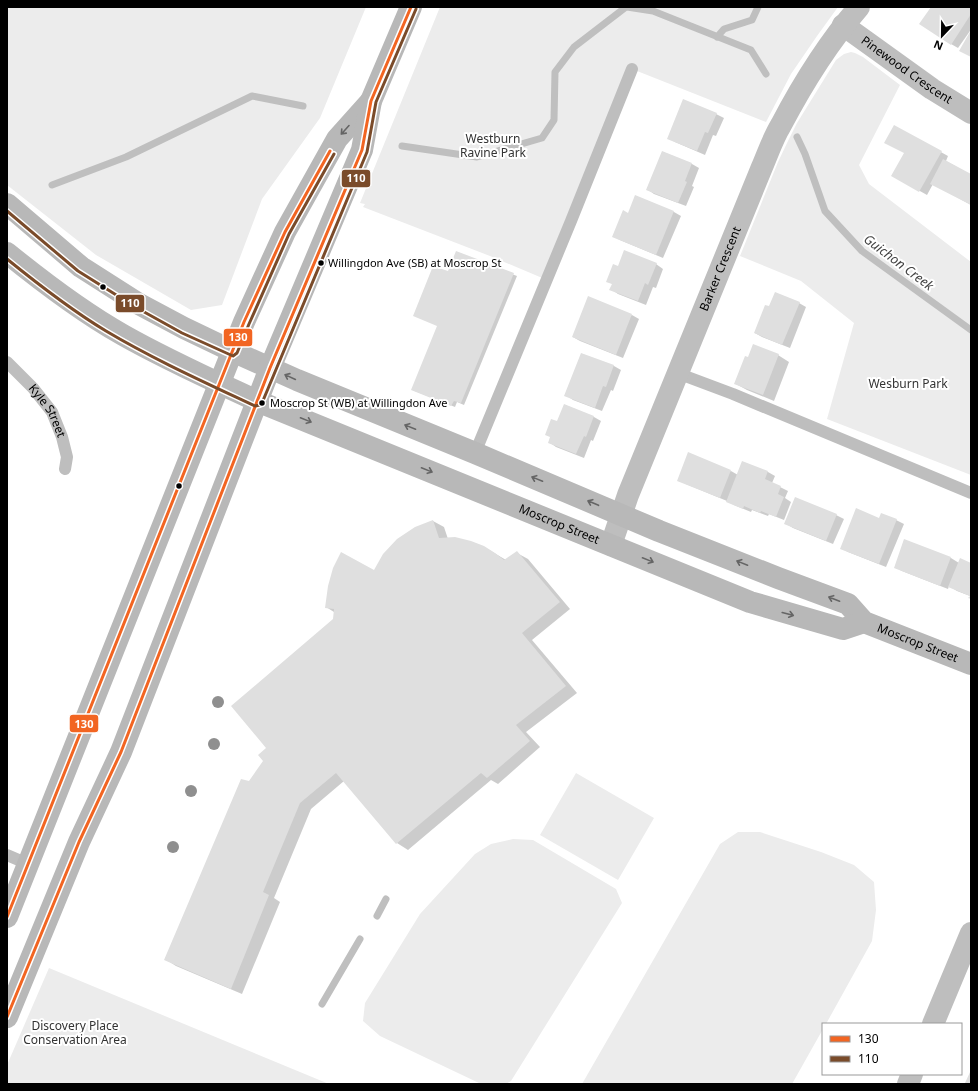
<svg xmlns="http://www.w3.org/2000/svg" width="978" height="1091" viewBox="0 0 978 1091" font-family="'Noto Sans',sans-serif">
<style>
.green{fill:#ececec}
.shadow{fill:#0003}
.lines{fill:none;stroke-linecap:round;stroke-linejoin:round}
.stream{stroke:#bfbfbf;stroke-width:7}
.building{fill:#dfdfdf}
.lane{stroke:#bebebe;stroke-width:12}
.street{stroke:#bebebe;stroke-width:22}
.secondary{stroke:#b8b8b8;stroke-width:22}
.bus-1-casing{stroke:#fff;stroke-width:6}
.bus-2-casing{stroke:#fff;stroke-width:6}
.bus-1{stroke:#f26522;stroke-width:3}
.bus-2{stroke:#7a4b2a;stroke-width:3}
.tree{fill:#8f8f8f}
.oneway{stroke:#656565}
.bus-dot{fill:#000;stroke:#fff;stroke-width:1.5}
.labels{text-anchor:middle;stroke-width:4;stroke-linejoin:round;paint-order:stroke}
.bus-label{font-size:11px;fill:#000;stroke:#fff;text-anchor:start}
.street-label{font-size:12px;fill:#000;stroke:#fff}
.park-label{font-size:12px;fill:#333;stroke:#fff}
.water-label{font-size:13px;font-style:italic;fill:#444;stroke:#fff}
.line-badge{stroke:#fff;stroke-width:1.5}
.badge-label{font-size:11px;text-anchor:middle;font-weight:bold;fill:#fff}
</style>
<rect width="100%" height="100%" fill="#fff"/>
<path class="green" d="M 7,7 L 366,7 L 320,118 L 262,199 L 222,305 L 191,310 L 96,255 L 7,185 Z
M 440,7 L 838,7 L 817,36 L 791,74 L 766,122 L 632,69 L 547,280 L 490,256 L 363,207 L 365,204 L 360,203 Z
M 851,52 L 855,53 L 863,57 L 900,85 L 859,165 L 869,184 L 971,262 L 971,475 L 827,419 L 854,323 L 801,281 L 740,256 L 778,162 L 788,141 L 797,123 L 836,60 L 844,54 Z
M 576,773 L 654,818 L 618,880 L 540,835 Z
M 738,832 L 760,832 L 821,852 L 854,865 L 874,882 L 876,910 L 872,941 L 826,1024 L 823,1024 L 823,1029 L 792,1084 L 582,1084 L 720,844 Z
M 513,839 L 533,840 L 616,889 L 622,903 L 511,1081 L 506,1084 L 479,1083 L 380,1036 L 363,1021 L 365,1003 L 420,914 L 475,854 L 491,844 Z
M 49,968 L 329,1084 L 7,1084 L 7,1065 Z"/>
<path class="shadow" d="M 932,7 L 971,7 L 971,56 L 971,32 L 970,31 L 958,48 L 951,44 Z
M 716,114 L 724,118 L 716,136 L 713,135 L 705,155 L 675,142 L 668,138 Z
M 894,126 L 948,156 L 946,161 L 971,175 L 971,205 L 933,184 L 927,195 L 893,176 L 905,153 Z
M 663,152 L 692,164 L 699,168 L 692,186 L 694,187 L 686,206 L 654,194 L 647,189 Z
M 636,196 L 674,212 L 681,216 L 663,258 L 620,240 L 613,236 L 629,214 Z
M 457,252 L 517,276 L 464,405 L 457,402 L 455,407 L 415,391 L 438,326 Z
M 656,264 L 663,269 L 656,288 L 653,287 L 646,305 L 618,294 L 611,289 L 613,284 L 607,281 L 618,268 Z
M 799,303 L 806,307 L 790,348 L 762,337 L 755,333 L 770,308 Z
M 632,315 L 639,319 L 623,358 L 580,341 L 573,337 Z
M 582,354 L 614,366 L 621,370 L 613,391 L 611,390 L 602,411 L 573,400 L 566,395 Z
M 778,355 L 789,362 L 774,401 L 747,390 L 736,384 Z
M 565,405 L 594,417 L 601,421 L 593,441 L 591,440 L 584,458 L 556,447 L 549,442 Z
M 743,462 L 768,472 L 775,476 L 772,483 L 788,491 L 785,498 L 791,502 L 784,520 L 769,514 L 768,516 L 752,510 L 751,512 L 734,505 L 727,501 L 686,484 L 731,471 L 738,475 Z
M 836,515 L 844,519 L 833,544 L 793,528 L 785,523 Z
M 880,519 L 896,520 L 904,524 L 886,567 L 848,552 L 841,548 Z
M 433,521 L 444,527 L 448,539 L 484,547 L 506,560 L 517,553 L 528,559 L 570,609 L 532,640 L 577,693 L 526,732 L 540,747 L 498,784 L 491,780 L 408,850 L 397,843 L 344,781 L 311,809 L 274,898 L 280,902 L 242,994 L 176,966 L 165,959 L 249,782 L 264,761 L 268,748 L 334,620 L 334,612 L 326,607 L 374,572 Z
M 905,541 L 951,558 L 959,563 L 971,564 L 971,599 L 970,596 L 957,591 L 949,586 L 948,589 L 902,571 L 895,567 Z"/>
<g class="lines">
<path class="stream" d="M 627,7 L 653,11 L 751,50 L 766,74
M 717,37 L 724,29 L 752,20 L 758,7
M 797,137 L 805,154 L 825,211 L 862,251 L 971,330
M 402,146 L 477,157 L 542,138 L 554,120 L 555,72 L 574,47 L 626,7
M 52,185 L 126,157 L 252,96 L 303,106
M 377,916 L 386,899
M 322,1004 L 360,939"/>
</g>
<path class="building" d="M 931,7 L 971,7 L 971,14 L 951,45 L 919,24 Z
M 971,30 L 971,57 L 959,51 Z
M 683,99 L 717,113 L 708,133 L 705,132 L 697,151 L 667,139 Z
M 894,125 L 942,151 L 919,192 L 891,176 L 904,153 L 884,143 Z
M 662,151 L 692,163 L 685,181 L 687,182 L 678,203 L 646,190 Z
M 943,159 L 971,174 L 971,205 L 930,184 Z
M 635,195 L 674,211 L 656,255 L 612,237 L 623,210 L 628,213 Z
M 624,250 L 657,263 L 648,285 L 645,283 L 638,301 L 609,290 L 612,284 L 606,282 L 613,264 L 618,266 Z
M 456,251 L 514,273 L 461,403 L 454,401 L 451,406 L 411,390 L 437,326 L 413,316 L 433,266 L 448,271 Z
M 775,292 L 800,302 L 782,345 L 754,333 L 765,305 L 769,306 Z
M 588,296 L 632,314 L 616,355 L 572,337 Z
M 753,344 L 779,354 L 763,395 L 734,384 L 745,356 L 748,357 Z
M 581,353 L 614,365 L 606,387 L 603,386 L 595,408 L 564,396 Z
M 564,404 L 594,416 L 586,437 L 584,436 L 576,454 L 548,443 L 550,437 L 545,435 L 551,419 L 557,421 Z
M 688,452 L 731,470 L 720,498 L 677,481 Z
M 742,461 L 768,471 L 765,479 L 781,486 L 778,494 L 784,497 L 776,517 L 761,511 L 760,513 L 744,506 L 743,509 L 726,502 Z
M 795,497 L 837,514 L 826,541 L 784,524 Z
M 856,508 L 879,518 L 881,513 L 897,519 L 879,564 L 840,549 Z
M 433,520 L 439,538 L 455,537 L 471,541 L 484,546 L 495,553 L 504,560 L 517,551 L 560,602 L 522,633 L 566,686 L 516,725 L 530,741 L 487,778 L 481,773 L 396,844 L 336,773 L 300,803 L 263,892 L 269,895 L 231,989 L 164,960 L 241,779 L 249,781 L 263,761 L 258,755 L 266,748 L 231,706 L 333,619 L 334,609 L 325,608 L 328,586 L 333,568 L 341,552 L 374,570 L 383,554 L 397,539 L 415,527 Z
M 904,539 L 951,557 L 940,586 L 894,568 Z
M 960,558 L 971,563 L 971,599 L 968,598 L 970,596 L 948,587 Z
M 971,1070 L 971,1084 L 968,1084 L 965,1083 Z"/>
<g class="lines">
<g class="lane">
<path id="s1" d="M 7,362 L 33,388 L 52,412 L 62,437 L 67,457 L 65,469"/>
<path d="M 677,373 L 733,394 L 971,493"/>
<path d="M 475,453 L 571,221 L 632,69"/>
<path d="M 7,855 L 28,864"/>
</g>
<g class="street">
<path id="s2" d="M 843,25 L 932,89 L 971,113"/>
<path id="s3" d="M 611,545 L 628,495 L 762,167 C 768,153 773,138 781,125 C 803,83 828,43 859,7"/>
<path d="M 933,1024 L 971,933"/>
<path d="M 908,1084 L 912,1074"/>
</g>
<g class="secondary">
<path id="s4" d="M 7,204 L 81,267 L 139,304 L 184,328 L 232,351 L 297,380 L 475,453 L 659,531 L 778,578 L 848,604 L 864,622 L 971,664"/>
<path id="s5" d="M 7,253 C 44,283 82,312 123,335 C 167,360 212,380 257,401 L 750,602 L 843,629 L 864,622"/>
<path d="M 7,917 L 244,322 L 285,232 L 337,139 L 371,101"/>
<path d="M 7,1017 L 79,842 L 121,752 L 270,368 L 362,150 L 371,101 L 411,7"/>
</g>
<g class="bus-1-casing">
<path id="bus-1" d="M 7,917 L 244,322 L 285,232 L 330,151
M 7,1017 L 79,842 L 121,752 L 270,368 L 362,150 L 371,101 L 411,7"/>
</g>
<g class="bus-2-casing">
<path id="bus-2" d="M 7,211 L 78,271 L 137,308 L 182,333 L 233,356 L 237,353 L 249,324 L 289,234 L 334,154
M 7,259 C 39,285 71,310 106,331 C 153,359 204,382 255,406 L 260,405 L 262,403 L 367,152 L 376,102 L 416,9"/>
</g>
<use href="#bus-1" class="bus-1"/>
<use href="#bus-2" class="bus-2"/>
</g>
<g class="tree">
<circle cx="218" cy="702" r="6"/>
<circle cx="214" cy="744" r="6"/>
<circle cx="191" cy="791" r="6"/>
<circle cx="173" cy="847" r="6"/>
</g>
<defs><path id="oneway-shaft" d="M-6 0H5M1.5-3L5.5 0L1.5 3" fill="none" stroke-width="1.6" stroke-linecap="round" stroke-linejoin="round"/></defs>
<g class="oneway">
<use href="#oneway-shaft" transform="translate(345 130) rotate(132)"/>
<use href="#oneway-shaft" transform="translate(290 377) rotate(-155)"/>
<use href="#oneway-shaft" transform="translate(306 420) rotate(22)"/>
<use href="#oneway-shaft" transform="translate(410 427) rotate(-158)"/>
<use href="#oneway-shaft" transform="translate(427 470) rotate(22)"/>
<use href="#oneway-shaft" transform="translate(537 479) rotate(-158)"/>
<use href="#oneway-shaft" transform="translate(593 503) rotate(-157)"/>
<use href="#oneway-shaft" transform="translate(648 560) rotate(22)"/>
<use href="#oneway-shaft" transform="translate(742 563) rotate(-158)"/>
<use href="#oneway-shaft" transform="translate(834 599) rotate(-159)"/>
<use href="#oneway-shaft" transform="translate(788 614) rotate(15)"/>
</g>
<g class="bus-dot">
<circle cx="321" cy="263" r="3.5"/>
<circle cx="103" cy="287" r="3.5"/>
<circle cx="262" cy="403" r="3.5"/>
<circle cx="179" cy="486" r="3.5"/>
</g>
<g class="labels">
<g class="bus-label">
<text x="328" y="267">Willingdon Ave (SB) at Moscrop St</text>
<text x="270" y="407">Moscrop St (WB) at Willingdon Ave</text>
</g>
<g class="street-label">
<text dy="4" stroke="none"><textPath href="#s2" startOffset="78">Pinewood Crescent</textPath></text>
<text dy="4" stroke="none"><textPath href="#s3" startOffset="297">Barker Crescent</textPath></text>
<text dy="4" stroke="none"><textPath href="#s1" startOffset="64">Kyle Street</textPath></text>
<text dy="4" stroke="none"><textPath href="#s5" startOffset="618">Moscrop Street</textPath></text>
<text dy="4" stroke="none"><textPath href="#s4" startOffset="1018">Moscrop Street</textPath></text>
</g>
<g class="park-label">
<text x="493" y="143">Westburn<tspan x="493" dy="14">Ravine Park</tspan></text>
<text x="908" y="388">Wesburn Park</text>
<text x="75" y="1030">Discovery Place<tspan x="75" dy="14">Conservation Area</tspan></text>
</g>
<g class="water-label">
<text transform="translate(899 262) rotate(37)" y="5">Guichon Creek</text>
</g>
</g>
<g class="line-badge">
<rect x="341" y="169" width="30" height="19" rx="4" fill="#7a4b2a"/>
<rect x="115" y="294" width="30" height="19" rx="4" fill="#7a4b2a"/>
<rect x="223" y="328" width="30" height="19" rx="4" fill="#f26522"/>
<rect x="69" y="714" width="30" height="19" rx="4" fill="#f26522"/>
</g>
<g class="badge-label">
<text x="356" y="182">110</text>
<text x="130" y="307">110</text>
<text x="238" y="341">130</text>
<text x="84" y="728">130</text>
</g>
<rect width="978" height="1091" fill="none" stroke="#000000" stroke-width="16"/>
<rect x="822" y="1023" width="140" height="52" fill="#ffffff" stroke="#999999"/>
<rect x="830" y="1036" width="20" height="6" fill="#f26522" stroke="#999999"/>
<text x="858" y="1043" font-size="12" fill="#000000">130</text>
<rect x="830" y="1056" width="20" height="6" fill="#7a4b2a" stroke="#999999"/>
<text x="858" y="1063" font-size="12" fill="#000000">110</text>
<g transform="translate(942 36) rotate(202)" stroke="#ffffff" stroke-width="3" paint-order="stroke">
<path d="M0-3L7 15L0 10L-7 15Z" fill="#000000"/>
<text y="-6" font-size="11" font-weight="bold" text-anchor="middle" fill="#000000">N</text>
</g>
</svg>
